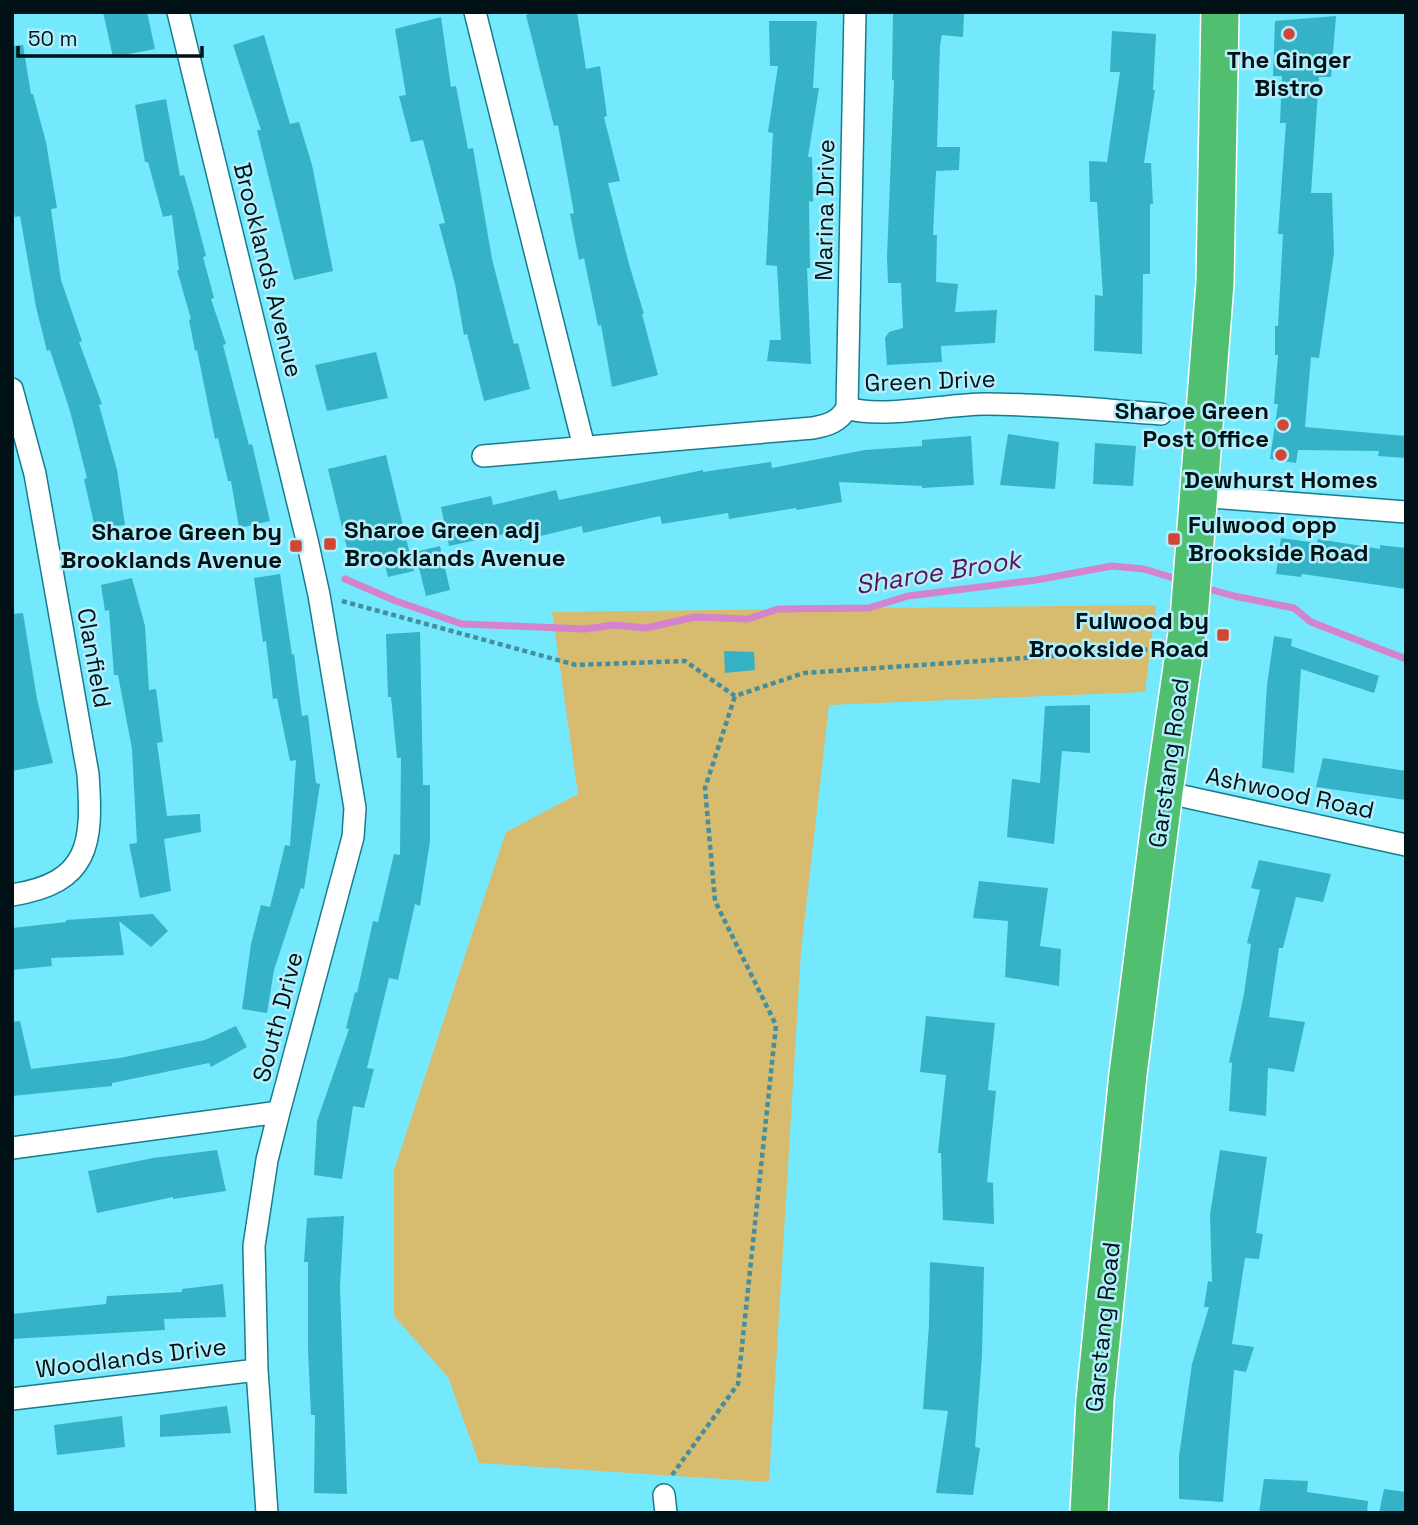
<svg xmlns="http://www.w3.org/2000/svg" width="1418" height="1525" viewBox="0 0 1418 1525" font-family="'Space Grotesk',sans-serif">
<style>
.green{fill:#d7bb6f}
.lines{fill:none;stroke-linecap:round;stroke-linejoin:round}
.stream{stroke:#d483cd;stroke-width:7}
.building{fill:#35b2c6}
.street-casing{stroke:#197c8b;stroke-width:24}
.highway-casing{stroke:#fff;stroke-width:40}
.path{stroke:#448f9d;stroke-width:4.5;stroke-dasharray:5 3.5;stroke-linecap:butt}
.street{stroke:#fff;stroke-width:21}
.highway{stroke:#50c070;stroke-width:37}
.poi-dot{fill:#d24635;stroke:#b0effb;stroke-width:2.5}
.labels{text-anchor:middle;stroke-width:5;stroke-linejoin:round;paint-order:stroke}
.poi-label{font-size:24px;font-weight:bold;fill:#001216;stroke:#b0effb;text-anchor:end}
.street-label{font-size:24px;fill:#001216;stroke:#b0effb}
.water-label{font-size:26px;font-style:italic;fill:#5c1258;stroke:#b0effb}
</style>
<rect width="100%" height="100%" fill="#74e9fd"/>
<path class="green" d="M 1156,605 L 1145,692 L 829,705 L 801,951 L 769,1482 L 479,1463 L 448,1377 L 394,1316 L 394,1170 L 506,832 L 578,794 L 552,612 Z"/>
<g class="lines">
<path class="stream" d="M 345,579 L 396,601 L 462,624 L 585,629 L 614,625 L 646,628 L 695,617 L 748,619 L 778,609 L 869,608 L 908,596 L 1036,580 L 1112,566 L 1144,569 L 1180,580
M 1202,587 L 1234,596 L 1294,608 L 1311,622 L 1406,659"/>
</g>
<path class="building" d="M 103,12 L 147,12 L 155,49 L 113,57 Z
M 537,12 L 577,12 L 586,69 L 600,66 L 607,116 L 604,117 L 620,181 L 608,183 L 629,264 L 644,314 L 642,314 L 658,375 L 612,387 L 601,325 L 598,326 L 584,258 L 579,260 L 570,214 L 574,213 L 558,125 L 554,126 L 526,15 Z
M 893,12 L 964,14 L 963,37 L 942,35 L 940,45 L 937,147 L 960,147 L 959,170 L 936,171 L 933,235 L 937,235 L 936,282 L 958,284 L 955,312 L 997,310 L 995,343 L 941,346 L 942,362 L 887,365 L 885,338 L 889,332 L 903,328 L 901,283 L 888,283 L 887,257 L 894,80 L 892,80 Z
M 1336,16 L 1331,77 L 1319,77 L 1311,193 L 1332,193 L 1334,253 L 1319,358 L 1311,357 L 1305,427 L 1406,436 L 1406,458 L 1378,456 L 1379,451 L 1298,450 L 1296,463 L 1270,459 L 1278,404 L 1274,404 L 1278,355 L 1275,355 L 1275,326 L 1278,326 L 1283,234 L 1278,234 L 1286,123 L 1280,123 L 1282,76 L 1273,76 L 1275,21 Z
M 441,17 L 451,87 L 456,86 L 468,149 L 473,148 L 492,259 L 514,344 L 518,343 L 530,389 L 484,401 L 467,334 L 464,335 L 455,284 L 439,224 L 445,223 L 423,140 L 411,142 L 399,96 L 406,95 L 395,29 Z
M 769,21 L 817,21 L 813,88 L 819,88 L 808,157 L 812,157 L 813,202 L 809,201 L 810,268 L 807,268 L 811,364 L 767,361 L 770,340 L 781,340 L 777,266 L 766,265 L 773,133 L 768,132 L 778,66 L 770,66 Z
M 1112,31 L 1156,34 L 1153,90 L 1155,90 L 1144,163 L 1151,163 L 1153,204 L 1150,204 L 1150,274 L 1143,274 L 1142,354 L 1094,351 L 1095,295 L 1103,296 L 1097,202 L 1090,202 L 1089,161 L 1107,162 L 1120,72 L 1110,72 Z
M 264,35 L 290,124 L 299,122 L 312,165 L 333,271 L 294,280 L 257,130 L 261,130 L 233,45 Z
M 23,45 L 31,94 L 33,94 L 46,142 L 57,208 L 51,209 L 61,280 L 82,341 L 79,342 L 102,404 L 99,405 L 117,470 L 125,525 L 95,528 L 84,479 L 87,478 L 70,411 L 50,350 L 47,351 L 36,307 L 20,216 L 15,217 L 12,205 L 12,46 Z
M 166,99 L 180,176 L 184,175 L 194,210 L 206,256 L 203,257 L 214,298 L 211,299 L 226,344 L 223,345 L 249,445 L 252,444 L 270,521 L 239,528 L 231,481 L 228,481 L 218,438 L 215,439 L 197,350 L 195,351 L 189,320 L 191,319 L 177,270 L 179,270 L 172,215 L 163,217 L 148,162 L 145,162 L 135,105 Z
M 376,352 L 388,398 L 327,411 L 315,365 Z
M 1008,434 L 1059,442 L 1055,489 L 1000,485 Z
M 971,436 L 974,485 L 922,488 L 922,486 L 839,482 L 842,502 L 797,510 L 796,508 L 729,519 L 728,513 L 662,524 L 660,516 L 583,533 L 582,526 L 520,541 L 518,531 L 449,546 L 441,507 L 491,496 L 493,505 L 556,490 L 559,500 L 703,470 L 703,472 L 771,462 L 772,468 L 865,450 L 922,446 L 922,440 Z
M 1095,443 L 1136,446 L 1133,486 L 1093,484 Z
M 386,455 L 414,571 L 388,577 L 382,552 L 350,560 L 328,469 Z
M 1281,538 L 1317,543 L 1318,539 L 1380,549 L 1380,545 L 1406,548 L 1406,589 L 1302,574 L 1301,577 L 1276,574 Z
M 440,546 L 450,590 L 426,596 L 415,552 Z
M 280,574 L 292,655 L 294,654 L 302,716 L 308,715 L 316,783 L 320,784 L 304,889 L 301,888 L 274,970 L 267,1013 L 242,1009 L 251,944 L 261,905 L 270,907 L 285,845 L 290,846 L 296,760 L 290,761 L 277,698 L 273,699 L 266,641 L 263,642 L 254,578 Z
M 132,578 L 145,626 L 149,690 L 156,689 L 163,742 L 157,743 L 167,816 L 200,814 L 201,832 L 164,839 L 171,891 L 140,898 L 129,844 L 137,843 L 132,749 L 118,675 L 114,675 L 109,610 L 105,611 L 101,585 Z
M 23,613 L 37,699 L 53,763 L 12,771 L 12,614 Z
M 420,632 L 423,785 L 430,785 L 430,841 L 420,906 L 415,904 L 398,980 L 389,978 L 367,1068 L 374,1069 L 364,1108 L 353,1106 L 342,1179 L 314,1175 L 317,1121 L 349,1029 L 346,1028 L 355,992 L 357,993 L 373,921 L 378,922 L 394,854 L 400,855 L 401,758 L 397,758 L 391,697 L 388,697 L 386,634 Z
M 1274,636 L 1292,639 L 1291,646 L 1379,676 L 1374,693 L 1301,669 L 1294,773 L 1262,768 L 1267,685 Z
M 724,651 L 754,652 L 755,670 L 725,673 Z
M 1090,705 L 1090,753 L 1062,751 L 1054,844 L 1007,837 L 1012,779 L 1040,783 L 1045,706 Z
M 1323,758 L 1406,771 L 1406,800 L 1316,787 Z
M 1259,860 L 1331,874 L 1323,902 L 1296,897 L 1283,948 L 1279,948 L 1269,1017 L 1305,1022 L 1294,1072 L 1268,1068 L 1266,1116 L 1229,1111 L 1232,1063 L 1229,1062 L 1244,994 L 1251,944 L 1247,943 L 1260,890 L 1251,888 Z
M 979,881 L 1048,888 L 1040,946 L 1061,949 L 1059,986 L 1005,977 L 1008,921 L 973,918 Z
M 153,914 L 168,931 L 151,947 L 119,921 L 124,955 L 51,958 L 52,966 L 12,970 L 12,928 L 66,922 L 66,920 Z
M 926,1016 L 995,1023 L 988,1090 L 996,1091 L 987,1182 L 993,1183 L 994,1224 L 943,1220 L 941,1153 L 938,1153 L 946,1075 L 920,1072 Z
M 20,1021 L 31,1069 L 120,1058 L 205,1040 L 236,1026 L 247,1047 L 211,1067 L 209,1063 L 112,1083 L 112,1086 L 12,1096 L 12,1022 Z
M 217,1150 L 226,1191 L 173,1199 L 173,1197 L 97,1213 L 88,1171 L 153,1158 Z
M 1220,1150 L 1267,1157 L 1256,1233 L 1263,1234 L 1259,1259 L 1245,1258 L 1232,1344 L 1254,1347 L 1246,1372 L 1234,1370 L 1223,1502 L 1179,1499 L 1179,1456 L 1192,1364 L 1209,1307 L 1204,1307 L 1208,1281 L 1212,1282 L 1210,1215 Z
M 344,1216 L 340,1286 L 347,1494 L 314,1493 L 315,1415 L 311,1415 L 308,1350 L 308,1262 L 304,1262 L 307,1218 Z
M 930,1262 L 984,1267 L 982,1355 L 975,1447 L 980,1448 L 973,1495 L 936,1493 L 948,1411 L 923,1409 L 929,1325 Z
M 223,1284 L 226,1317 L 164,1319 L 165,1330 L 12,1339 L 12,1314 L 106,1304 L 107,1296 L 182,1292 L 182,1289 Z
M 227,1406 L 231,1433 L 160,1437 L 160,1415 Z
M 122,1416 L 125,1447 L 57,1455 L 54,1425 Z
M 1264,1479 L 1308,1481 L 1307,1492 L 1368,1501 L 1367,1513 L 1259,1513 Z
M 1384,1489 L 1406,1492 L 1406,1513 L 1379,1513 Z"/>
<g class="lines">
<g class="street-casing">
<path id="street" d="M 178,12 L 307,540 L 319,595 L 355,808 L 353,837 L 279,1112 L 267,1160 L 254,1246 L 257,1370 L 267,1513
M 475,12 L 584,447
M 12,389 L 35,474 L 88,774 C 93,843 90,883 12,895
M 847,408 L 855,12
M 847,408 C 880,419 947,404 985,404 C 1044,404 1103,410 1161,414
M 483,456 L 813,428 C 828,425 839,422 847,408
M 1198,496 L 1406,512
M 1164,792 L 1406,845
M 12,1148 L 279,1112
M 12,1399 L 257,1370
M 664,1495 L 666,1513"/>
</g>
<g class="highway-casing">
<path id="highway" d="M 1089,1513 L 1095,1400 L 1128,1074 L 1164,792 L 1189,619 L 1215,283 L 1220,12"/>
</g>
<path class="path" d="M 342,601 L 576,665 L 685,661 L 735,696 L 804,673 L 1156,649
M 672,1475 L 738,1384 L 776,1025 L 715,901 L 705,788 L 735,696"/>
<use href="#street" class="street"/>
<use href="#highway" class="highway"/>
</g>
<g class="poi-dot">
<circle cx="1289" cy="34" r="7"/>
<circle cx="1283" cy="425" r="7"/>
<circle cx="1281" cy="455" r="7"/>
<rect x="1167" y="532" width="14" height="14" rx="3.5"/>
<rect x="323" y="537" width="14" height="14" rx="3.5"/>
<rect x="289" y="539" width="14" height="14" rx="3.5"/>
<rect x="1216" y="628" width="14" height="14" rx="3.5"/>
</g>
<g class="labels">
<g class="poi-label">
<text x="1289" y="68" text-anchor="middle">The Ginger<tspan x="1289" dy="28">Bistro</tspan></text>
<text x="1269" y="419">Sharoe Green<tspan x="1269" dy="28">Post Office</tspan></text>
<text x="1281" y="488" text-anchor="middle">Dewhurst Homes</text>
<text x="1188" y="533" text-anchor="start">Fulwood opp<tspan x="1188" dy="28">Brookside Road</tspan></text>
<text x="344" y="538" text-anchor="start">Sharoe Green adj<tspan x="344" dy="28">Brooklands Avenue</tspan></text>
<text x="282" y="540">Sharoe Green by<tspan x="282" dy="28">Brooklands Avenue</tspan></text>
<text x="1209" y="629">Fulwood by<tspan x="1209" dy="28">Brookside Road</tspan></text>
</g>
<g class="street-label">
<text transform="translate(825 210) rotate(-89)" y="8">Marina Drive</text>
<text transform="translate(268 270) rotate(76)" y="8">Brooklands Avenue</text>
<text transform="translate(930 381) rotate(-2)" y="8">Green Drive</text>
<text transform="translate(94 658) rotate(80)" y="8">Clanfield</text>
<text transform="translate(1169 763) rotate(-82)" y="8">Garstang Road</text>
<text transform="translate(1290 793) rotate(12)" y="8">Ashwood Road</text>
<text transform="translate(278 1017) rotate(-75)" y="8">South Drive</text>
<text transform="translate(1103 1327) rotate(-84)" y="8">Garstang Road</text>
<text transform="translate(131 1358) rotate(-7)" y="8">Woodlands Drive</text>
</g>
<g class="water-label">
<text transform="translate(938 572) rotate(-9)" y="9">Sharoe Brook</text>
</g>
</g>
<rect width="1418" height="1525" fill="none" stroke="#001216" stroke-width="28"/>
<path d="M18 46v10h184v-10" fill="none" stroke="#001216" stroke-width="3.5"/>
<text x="28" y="46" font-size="21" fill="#001216" stroke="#b0effb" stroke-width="5" paint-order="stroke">50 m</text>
</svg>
